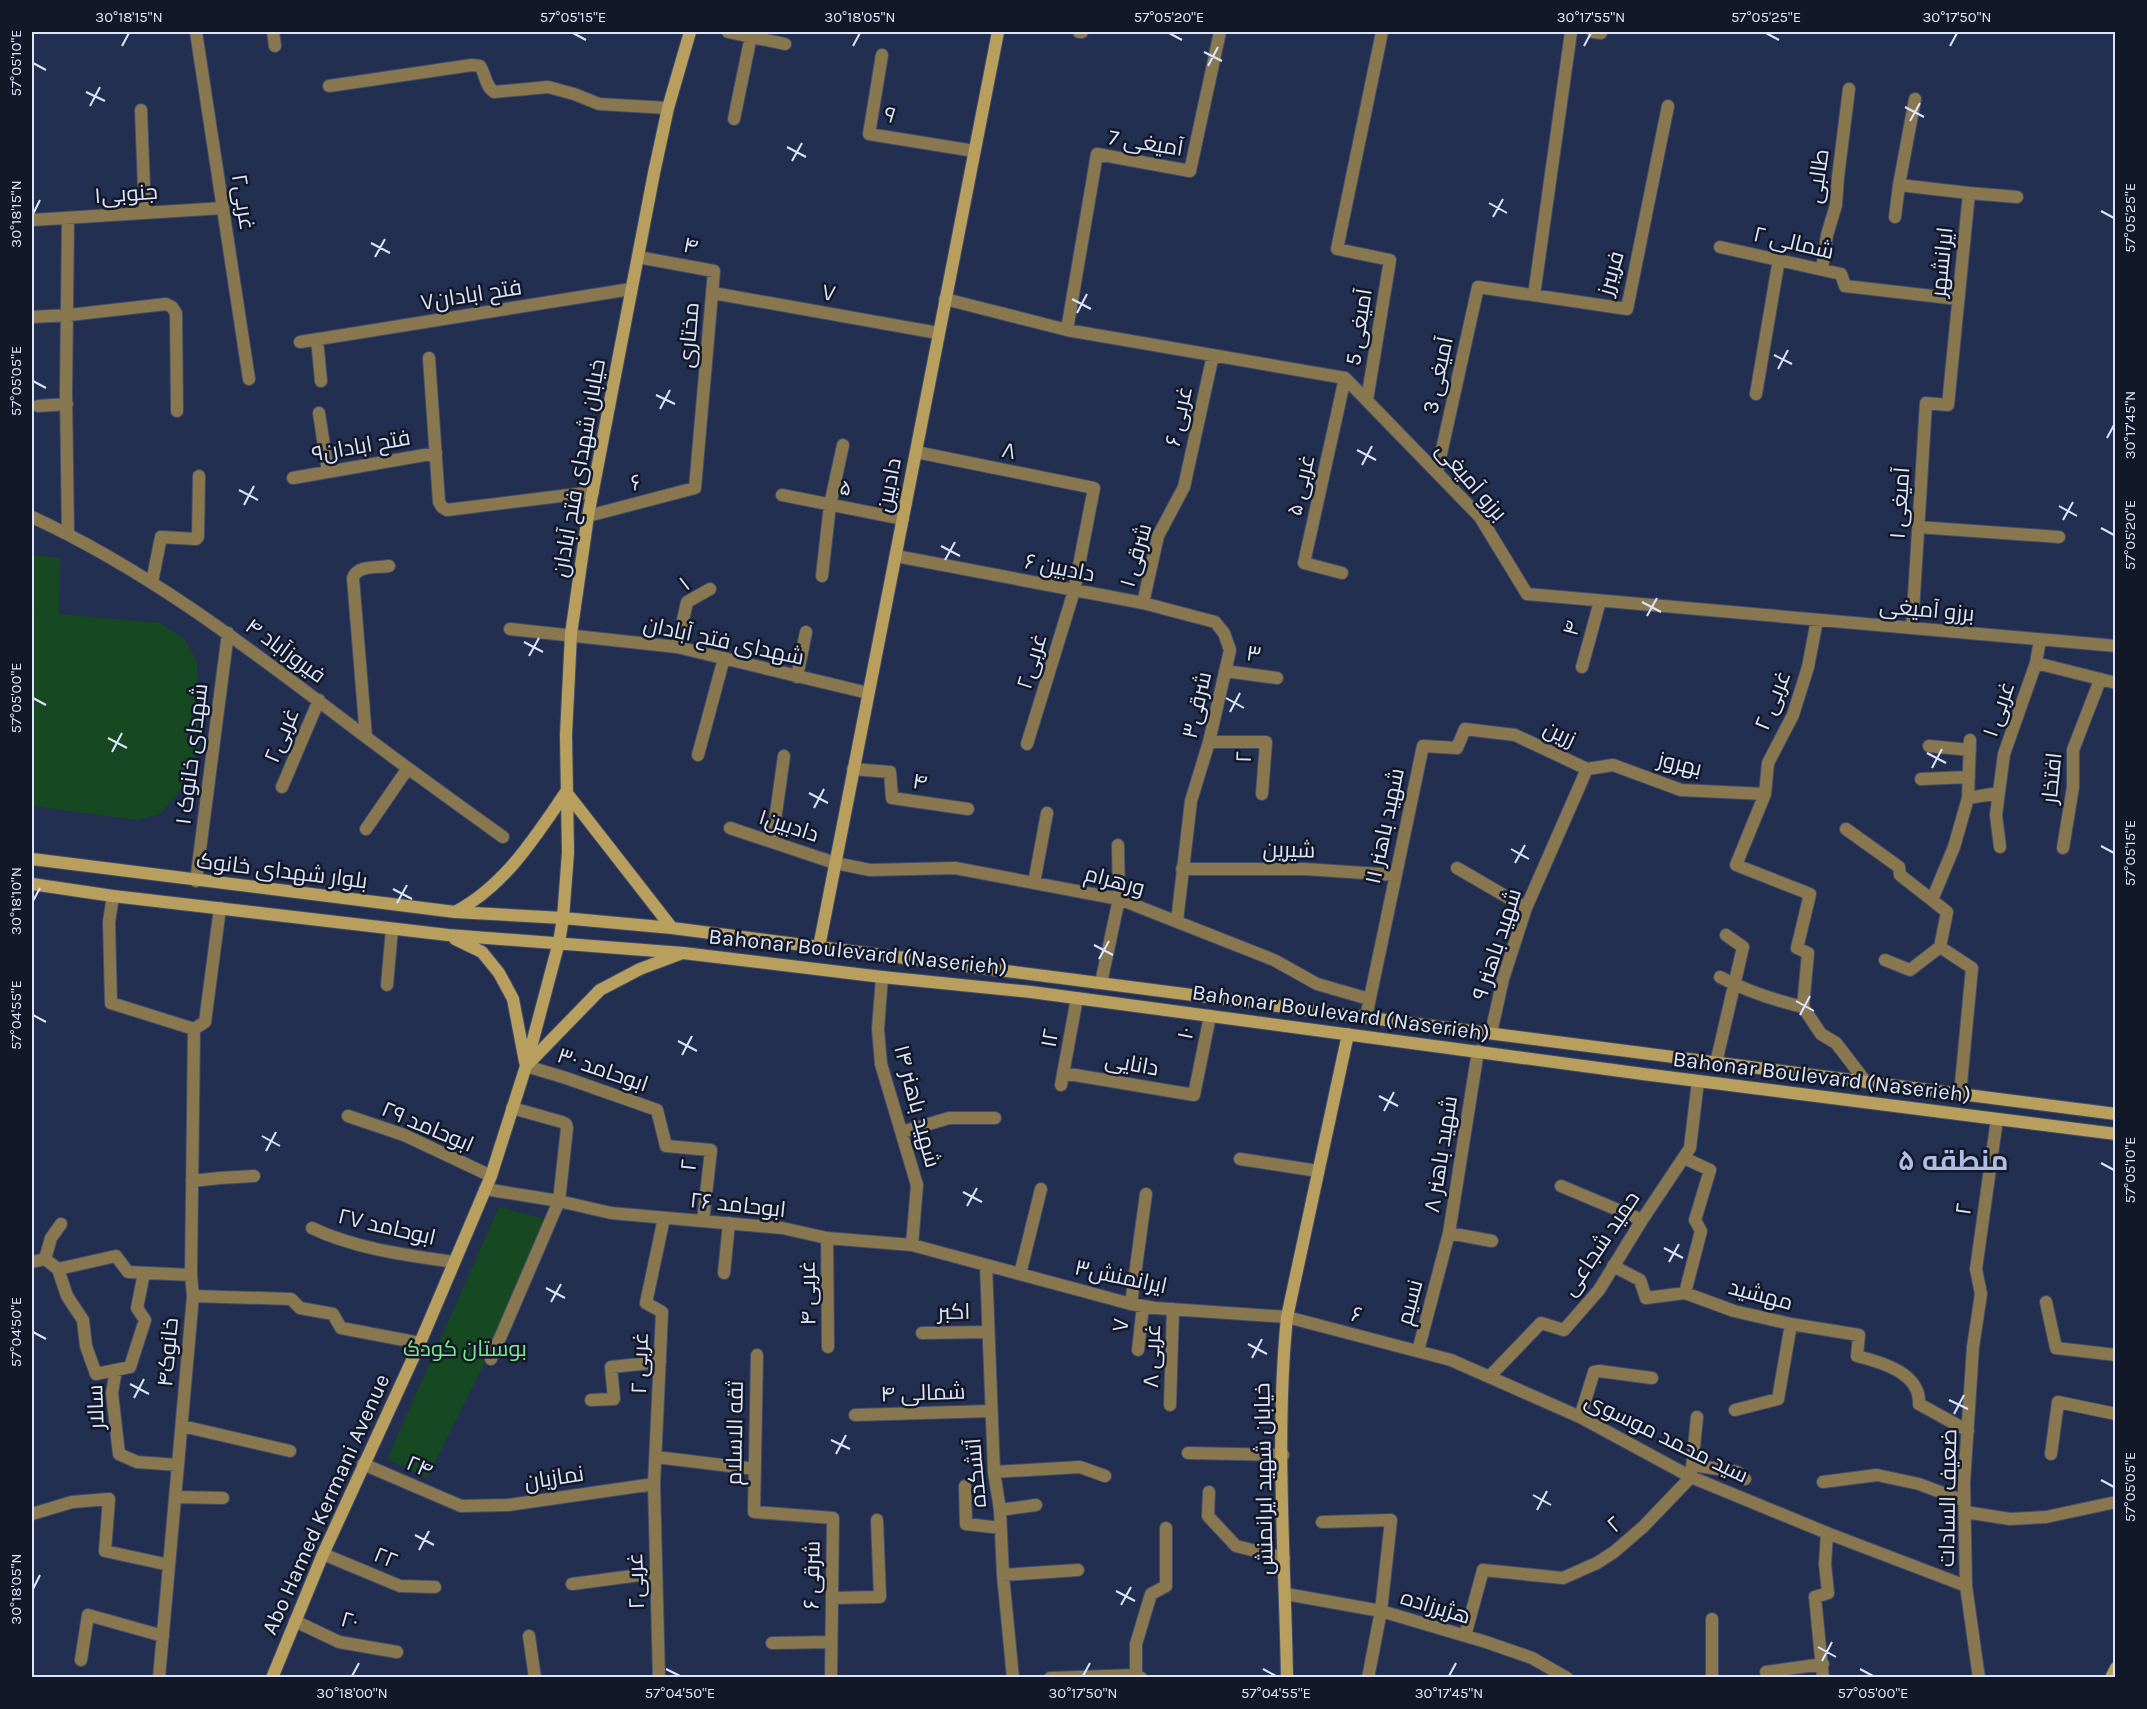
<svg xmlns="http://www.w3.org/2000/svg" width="2147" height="1709" viewBox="0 0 2147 1709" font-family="Karla,Cairo,sans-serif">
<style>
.green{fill:#164921}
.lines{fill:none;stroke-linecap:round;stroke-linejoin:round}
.street-casing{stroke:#414c6b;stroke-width:14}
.secondary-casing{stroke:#414c6b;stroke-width:14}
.street{stroke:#88774f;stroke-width:12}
.secondary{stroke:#b99f5d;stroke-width:12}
.ticks{fill:none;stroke:#dce5fb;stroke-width:2}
.labels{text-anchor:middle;stroke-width:5;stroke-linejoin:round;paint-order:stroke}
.street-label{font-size:22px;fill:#dce5fb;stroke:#121827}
.park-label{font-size:22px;fill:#79e88d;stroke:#121827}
.district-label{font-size:28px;font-weight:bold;fill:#adbde7;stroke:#121827}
.neatline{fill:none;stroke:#dce5fb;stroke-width:2}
.ticks-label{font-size:15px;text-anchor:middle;fill:#dce5fb}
</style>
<rect width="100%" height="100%" fill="#232f50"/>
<path class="green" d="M 32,555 L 60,558 L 59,614 L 160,623 L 184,639 L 197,662 L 200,746 L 184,786 L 161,813 L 137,820 L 32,806 L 32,611 L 37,611 L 32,610 Z
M 499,1207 L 544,1219 L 487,1358 L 427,1478 L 387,1459 Z"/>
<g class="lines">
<g class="street-casing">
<path id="street" d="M 196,32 L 249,379
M 273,32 L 275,46
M 728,32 L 785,44
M 1079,32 L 1082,32
M 1593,32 L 1601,33
M 882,55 L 869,134 L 974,151
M 329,86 L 472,65 L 480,66 C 486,75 485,86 494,92 L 548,87 L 574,94 L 599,104 L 668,108
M 141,110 L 145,213
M 734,119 L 751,36
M 1899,185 L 1969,193 L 1948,405 L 1926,403 L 1912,628
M 1969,193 L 2017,197
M 1895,217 L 1899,185 L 1915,99
M 68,218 L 66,392 L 68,534
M 32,220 L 223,208
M 1720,247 L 1841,274 L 1845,286 L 1958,299
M 1822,269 L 1827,235 L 1836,205 L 1838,177 L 1849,89
M 713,293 L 938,333
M 1534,295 L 1571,32
M 945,299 L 1067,330 L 1345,378 L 1480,517 L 1527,594 L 2116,646
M 32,317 L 69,315 L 166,304 L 172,307 L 176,313 L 177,411
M 1067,330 L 1097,154 L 1190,171 L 1220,32
M 317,339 L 321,381
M 300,342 L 631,289
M 429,358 L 439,502 L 442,507 L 447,510 L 593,492
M 1756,394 L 1779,259
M 1367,400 L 1390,260 L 1337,249 L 1382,32
M 38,406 L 67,404
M 319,413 L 328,472
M 916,452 L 1094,488 L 1074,591 L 1027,744
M 1437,472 L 1478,287 L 1627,309 L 1668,106
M 293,478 L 436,453
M 782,495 L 903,519
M 588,516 L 695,488 L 714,271 L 638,257
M 32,517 C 154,573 260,657 366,737 C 411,771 457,804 503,837
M 1918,527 L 2059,537
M 896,556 L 1143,603 L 1215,622 L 1224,633 L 1230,650 L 1209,742 L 1191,801 L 1177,921
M 1342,573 L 1304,563 L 1345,378
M 822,576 L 830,505 L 843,445
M 152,582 L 161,537 L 196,539 L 198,537 L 199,476
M 1143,603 L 1158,536 L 1184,487 L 1213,355
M 1817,620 L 1808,667 L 1793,715 L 1768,763 L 1765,794 L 1736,865 L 1810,894 L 1797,948 L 1808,953 L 1803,1007 L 1821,1034 L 1836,1043 L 1866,1082
M 510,629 L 677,647 L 868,693
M 677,647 L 687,602 L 710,589
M 2036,663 L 2116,683
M 1582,667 L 1600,601
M 1225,671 L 1277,678
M 797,677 L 806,632
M 366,737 L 353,578 C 357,565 376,568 389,566
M 1209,742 L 1266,742 L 1262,794
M 1929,746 L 1970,750
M 698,755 L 724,658
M 853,769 L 890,772 L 892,798 L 968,809
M 1587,769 L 1613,765 L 1681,790 L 1765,794
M 1921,779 L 1969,777
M 282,787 L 319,700
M 1968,798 L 1999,793
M 730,828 L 835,863 L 870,870 L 955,868 L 1119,899 L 1274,960 L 1317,984 L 1369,999
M 366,829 L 408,768
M 1846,829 L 1899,867 L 1900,875 L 1932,900
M 772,842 L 784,756
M 2000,847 L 1996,815 L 2004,754 L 2036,663 L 2040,640
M 2063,848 L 2073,787 L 2073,750 L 2100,680
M 1457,868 L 1526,908
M 1182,869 L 1304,869 L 1395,875
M 196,881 L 228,633
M 1034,883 L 1047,813
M 113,896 L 109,922 L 111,1003 L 194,1029
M 1885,960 L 1910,970 L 1940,947
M 882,977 L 878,1029 L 881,1064 L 917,1185 L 912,1245
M 1720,977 C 1746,991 1774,1000 1803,1007
M 1101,983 L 1119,899 L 1118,845
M 387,985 L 392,929
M 1366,1017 L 1423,746 L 1457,748 L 1465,729 L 1515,735 L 1587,769
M 194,1029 L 205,1022 L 220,908
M 1491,1033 L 1503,979 L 1526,908 L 1587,769
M 1716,1063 L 1743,947 L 1726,935
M 526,1066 L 566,1078 L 657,1110 L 666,1146 L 711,1150 L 703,1221
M 1063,1073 L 1194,1095 L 1210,1016
M 1061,1085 L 1077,998
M 1960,1094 L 1972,968 L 1940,947 L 1947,912 L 1932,900 L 1954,847 L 1968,798 L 1970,740
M 348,1116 L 404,1135 L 491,1176
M 902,1132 L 949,1118 L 995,1118
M 1684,1158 L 1710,1170 L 1695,1220 L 1701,1231 L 1685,1293
M 1240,1159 L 1318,1171
M 192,1181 L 220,1178 L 254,1176
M 1561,1186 L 1642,1220
M 485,1189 L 559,1201 L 611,1213 L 782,1228 L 827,1238 L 912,1245 L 1131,1304 L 1155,1308 L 1287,1317 L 1451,1360 L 1580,1417 L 1691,1477 L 1827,1533 L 1966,1586
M 312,1228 C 356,1249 406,1255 454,1262
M 1449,1233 L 1492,1241
M 827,1238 L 828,1347
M 45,1259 L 58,1269 L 116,1256 L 128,1272 L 191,1275
M 32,1262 L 45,1259 L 51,1238 L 61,1224
M 986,1265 L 994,1472 L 1000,1510 L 1003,1575 L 1013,1678
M 1613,1266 L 1640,1280 L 1646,1298 L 1685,1293 L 1734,1311 L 1791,1324 L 1859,1335 L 1857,1356 C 1881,1362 1921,1373 1919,1404 L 1968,1431
M 58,1269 L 67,1296 L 83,1320 L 86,1346 L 96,1374 L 130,1367 L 145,1320 L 137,1308 L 144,1273
M 724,1273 L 729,1223
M 1020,1274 L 1041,1189
M 193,1296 L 291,1299 L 300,1308 L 333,1314 L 341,1328 L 420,1343
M 2046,1302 L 2056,1348 L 2116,1355
M 1131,1304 L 1146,1194
M 922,1333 L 987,1332
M 1138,1350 L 1143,1306
M 1418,1351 L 1449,1233 L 1478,1051
M 757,1355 L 754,1512 L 833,1518 L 831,1678
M 491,1359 L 559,1201 L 567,1128 L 566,1124 L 562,1122 L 512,1108
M 116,1370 L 112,1393 L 119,1454 L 137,1462 L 178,1465
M 1490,1376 L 1541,1323 L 1564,1330 L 1599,1290 L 1642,1220 L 1690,1148 L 1698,1081
M 591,1400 L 614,1399 L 611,1367 L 660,1362
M 1170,1405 L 1173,1309
M 1735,1410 L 1778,1399 L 1791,1324
M 855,1415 L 991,1411
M 1580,1417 L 1594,1372 L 1599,1371 L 1652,1378
M 182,1426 L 290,1451
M 1188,1453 L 1283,1455
M 2051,1454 L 2058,1402 L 2116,1414
M 656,1457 L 755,1469
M 363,1464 L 461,1506 L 508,1505 L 654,1484
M 1693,1465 L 1737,1472 L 1745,1479
M 994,1472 L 1080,1467 L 1105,1476
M 1823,1482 L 1877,1475 L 1919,1484 L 1964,1501
M 965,1486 L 966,1524 L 1001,1528
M 1209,1492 L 1208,1516 L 1236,1546 L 1284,1558
M 175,1497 L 223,1498
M 1000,1510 L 1036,1505
M 1965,1512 L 2010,1519 L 2046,1517 L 2116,1502
M 32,1514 L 72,1502 L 109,1499 L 105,1551 L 169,1565
M 1322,1522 L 1391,1520 L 1381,1611 L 1368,1678
M 323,1554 L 400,1586 L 435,1587
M 1003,1575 L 1078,1570
M 572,1584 L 655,1573
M 1286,1594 L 1381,1611 L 1486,1642 L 1532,1658 L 1567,1678
M 832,1598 L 880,1597 L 877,1520
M 295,1621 L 339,1642 L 397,1652
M 529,1636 L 535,1678
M 1465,1636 L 1483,1570 L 1563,1578 L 1597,1563 L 1614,1552 L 1643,1527 L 1691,1477 L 1697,1417
M 772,1643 L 831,1642
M 81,1660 L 88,1615 L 163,1636
M 1766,1672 L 1823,1664
M 1136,1675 L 1136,1644 L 1151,1594 L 1166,1586 L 1166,1528
M 159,1678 L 193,1296 L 191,1275 L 194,1029
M 659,1678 L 654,1484 L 662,1312 L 646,1303 L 664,1218
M 1050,1678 L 1136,1675 L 1141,1678
M 1712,1678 L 1712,1619
M 1823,1678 L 1815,1597 L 1828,1593 L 1825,1564 L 1827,1533
M 1979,1678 L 1966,1586 L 1964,1483 L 1973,1347 L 1981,1294 L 1976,1269 L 1997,1119"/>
</g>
<g class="secondary-casing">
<path id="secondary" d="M 32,859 L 455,912 L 563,918 L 672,928 L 2116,1114
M 32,884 L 113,896 L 448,935 L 683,953 L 882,977 L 1031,992 L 1643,1074 L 2116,1134
M 455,912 C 505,886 535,837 566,792 L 672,928
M 455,939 L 482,952 L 499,973 L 513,999 L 525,1062
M 819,947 L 998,32
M 527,1065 L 600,990 L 640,969 L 680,954
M 272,1678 L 323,1554 L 420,1343 L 491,1176 L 526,1066 L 559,942 L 563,918 L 568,853 L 566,735 L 571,634 L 588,516 L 654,173 L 668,108 L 690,32
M 1287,1678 C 1285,1558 1275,1436 1287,1317 L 1348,1034
M 2111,1678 L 2116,1668"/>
</g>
<use href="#street" class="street"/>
<use href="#secondary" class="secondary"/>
</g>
<path class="ticks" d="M 573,33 L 586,40M 1169,33 L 1182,40M 1766,33 L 1779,40M 122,46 L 129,33M 853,46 L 860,33M 1584,46 L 1591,33M 1950,46 L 1957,33M 1204,52 L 1222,61M 33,63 L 46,70M 1208,66 L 1218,47M 86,92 L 105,101M 90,106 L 100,87M 1905,107 L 1924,117M 1910,121 L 1920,103M 787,147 L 806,157M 792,161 L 802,143M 1489,203 L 1507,213M 2101,211 L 2114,218M 33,214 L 40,200M 1493,217 L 1503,199M 371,243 L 390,253M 375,257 L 385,239M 1072,299 L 1091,309M 1077,313 L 1087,294M 1774,355 L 1792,364M 1778,369 L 1788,350M 33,381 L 46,388M 656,395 L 675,404M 660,409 L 670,390M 2107,438 L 2114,425M 1357,450 L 1376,460M 1362,465 L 1372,446M 239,490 L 258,500M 244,505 L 254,486M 2059,506 L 2077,516M 2063,520 L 2073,502M 2101,528 L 2114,535M 941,546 L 960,556M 945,560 L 955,542M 1642,602 L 1661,612M 1647,616 L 1657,598M 524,642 L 543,652M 529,656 L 539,638M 33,698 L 46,705M 1226,698 L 1244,708M 1230,712 L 1240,693M 108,738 L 127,748M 112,752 L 122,733M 1927,753 L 1946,763M 1932,768 L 1942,749M 809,793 L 828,803M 814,808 L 824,789M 2101,846 L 2114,853M 1511,849 L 1529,859M 1515,863 L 1525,845M 393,889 L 412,899M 33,901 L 40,888M 397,903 L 407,885M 1094,945 L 1113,955M 1099,959 L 1109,941M 1796,1001 L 1814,1011M 33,1015 L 46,1022M 1800,1015 L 1810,996M 678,1041 L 697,1051M 682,1055 L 692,1036M 1379,1096 L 1398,1106M 1384,1111 L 1394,1092M 262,1136 L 280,1146M 266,1151 L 276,1132M 2101,1163 L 2114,1170M 963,1192 L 982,1202M 967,1206 L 977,1188M 1664,1248 L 1683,1258M 1669,1262 L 1679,1244M 546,1288 L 565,1298M 551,1302 L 561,1284M 33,1332 L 46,1339M 1248,1344 L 1267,1354M 1252,1358 L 1262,1339M 130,1384 L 149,1394M 134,1398 L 144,1379M 1949,1400 L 1968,1409M 1954,1414 L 1964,1395M 831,1440 L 850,1449M 836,1454 L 846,1435M 2101,1480 L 2114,1487M 1533,1495 L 1551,1505M 1537,1510 L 1547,1491M 415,1535 L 434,1545M 419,1550 L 429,1531M 33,1589 L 40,1575M 1116,1591 L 1135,1601M 1121,1605 L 1131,1587M 1818,1647 L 1836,1657M 1822,1661 L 1832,1642M 666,1669 L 680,1676M 1263,1669 L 1276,1676M 1860,1669 L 1873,1676M 352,1676 L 359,1663M 1083,1676 L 1090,1663M 1449,1676 L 1456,1663"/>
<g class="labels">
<g class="street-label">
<text transform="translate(890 114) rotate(17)" y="8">۹</text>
<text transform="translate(1146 142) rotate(9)" y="8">آمیغی 7</text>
<text transform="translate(1817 176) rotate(-82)" y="8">طالبی</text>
<text transform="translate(126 193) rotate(-4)" y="8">جنوبی۱</text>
<text transform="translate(244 202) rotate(81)" y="8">غربی۲</text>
<text transform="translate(1794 242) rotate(13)" y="8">۲ شمالی</text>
<text transform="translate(691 245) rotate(11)" y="8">۴</text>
<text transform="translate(1941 262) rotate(-84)" y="8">ایرانشهر</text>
<text transform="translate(1610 273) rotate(-74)" y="8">فریبرز</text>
<text transform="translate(829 292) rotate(10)" y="8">۷</text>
<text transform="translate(471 294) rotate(-9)" y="8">فتح ابادان۷</text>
<text transform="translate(1358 327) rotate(-81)" y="8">آمیغی 5</text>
<text transform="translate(688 335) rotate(-85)" y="8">مختاری</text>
<text transform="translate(1437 375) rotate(-78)" y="8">آمیغی 3</text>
<text transform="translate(1178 416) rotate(-78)" y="8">۶ غربی</text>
<text transform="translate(361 445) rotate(-10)" y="8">فتح ابادان۹</text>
<text transform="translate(1009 450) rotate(12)" y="8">۸</text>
<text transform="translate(578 468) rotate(-80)" y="8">خیابان شهدای فتح آبادان</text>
<text transform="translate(1472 481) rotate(49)" y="8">برزو آمیغی</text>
<text transform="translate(636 482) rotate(-15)" y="8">۶</text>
<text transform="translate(888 485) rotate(-79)" y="8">دادبین</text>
<text transform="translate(1300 485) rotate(-77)" y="8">۵ غربی</text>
<text transform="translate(846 487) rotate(11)" y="8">۵</text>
<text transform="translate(1899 503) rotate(-86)" y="8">آمیغی ۱</text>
<text transform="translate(1135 555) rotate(-74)" y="8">۱ شرقی</text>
<text transform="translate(1060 567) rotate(11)" y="8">دادبین ۶</text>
<text transform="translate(684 583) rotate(-38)" y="8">۱</text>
<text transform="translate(1927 609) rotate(5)" y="8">برزو آمیغی</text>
<text transform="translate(1571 628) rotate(-75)" y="8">۴</text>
<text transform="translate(724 640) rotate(12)" y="8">شهدای فتح آبادان</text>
<text transform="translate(286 650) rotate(36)" y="8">فیروزآباد ۴</text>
<text transform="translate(1254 653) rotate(8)" y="8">۳</text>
<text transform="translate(1031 661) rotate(-73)" y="8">غربی۲</text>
<text transform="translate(1772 700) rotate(-68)" y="8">۲ غربی</text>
<text transform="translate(1196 705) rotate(-77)" y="8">شرقی۳</text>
<text transform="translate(1998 709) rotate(-71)" y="8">۱ غربی</text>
<text transform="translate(1560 733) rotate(25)" y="8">زرین</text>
<text transform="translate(281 735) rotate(-67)" y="8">غربی۲</text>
<text transform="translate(191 754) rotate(-83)" y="8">شهدای خانوک ۱</text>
<text transform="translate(1243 757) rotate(-88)" y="8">۲</text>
<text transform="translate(1680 763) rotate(13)" y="8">بهروز</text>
<text transform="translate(2051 778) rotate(-84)" y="8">افتخار</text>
<text transform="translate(920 781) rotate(8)" y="8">۴</text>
<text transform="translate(789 825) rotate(18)" y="8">دادبین۱</text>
<text transform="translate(1384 826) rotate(-78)" y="8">شهید باهنر ۱۱</text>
<text transform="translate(1289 849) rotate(1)" y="8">شیرین</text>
<text transform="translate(282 870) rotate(7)" y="8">بلوار شهدای خانوک</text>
<text transform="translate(1115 880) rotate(15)" y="8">ورهرام</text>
<text transform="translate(1496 944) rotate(-72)" y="8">شهید باهنر ۹</text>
<text transform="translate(858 951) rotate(6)" y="8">Bahonar Boulevard (Naserieh)</text>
<text transform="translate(1341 1012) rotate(8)" y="8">Bahonar Boulevard (Naserieh)</text>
<text transform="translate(1185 1033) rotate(-79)" y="8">۱۰</text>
<text transform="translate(1049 1038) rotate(-80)" y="8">۱۲</text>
<text transform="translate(1132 1063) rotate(10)" y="8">دانایی</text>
<text transform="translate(603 1069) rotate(19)" y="8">ابوحامد ۳۰</text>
<text transform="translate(1822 1076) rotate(7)" y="8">Bahonar Boulevard (Naserieh)</text>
<text transform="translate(918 1106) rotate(75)" y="8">شهید باهنر ۱۴</text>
<text transform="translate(428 1126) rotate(23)" y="8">ابوحامد ۲۹</text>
<text transform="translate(1440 1154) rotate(-81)" y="8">شهید باهنر ۸</text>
<text transform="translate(688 1165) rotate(-84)" y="8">۲</text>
<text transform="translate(738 1204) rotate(6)" y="8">ابوحامد ۲۶</text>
<text transform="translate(1963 1209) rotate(-82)" y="8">۲</text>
<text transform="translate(387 1226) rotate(13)" y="8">ابوحامد ۲۷</text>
<text transform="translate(1600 1243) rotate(-56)" y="8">حمید شجاعی</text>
<text transform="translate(1121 1276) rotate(12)" y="8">ایرانمنش۳</text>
<text transform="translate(807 1293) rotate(-91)" y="8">۴ غربی</text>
<text transform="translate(1761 1294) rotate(15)" y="8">مهشید</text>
<text transform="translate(1409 1302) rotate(-75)" y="8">نسیم</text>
<text transform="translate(954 1311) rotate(-1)" y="8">اکبر</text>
<text transform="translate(1357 1314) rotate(14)" y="8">۶</text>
<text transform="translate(1120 1325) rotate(-83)" y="8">۷</text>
<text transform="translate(167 1352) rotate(-85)" y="8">خانوک۴</text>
<text transform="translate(1151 1356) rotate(-88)" y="8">۸ غربی</text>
<text transform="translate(639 1363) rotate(-88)" y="8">۲ غربی</text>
<text transform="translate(923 1392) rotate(-2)" y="8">۴ شمالی</text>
<text transform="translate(95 1407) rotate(-92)" y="8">سالار</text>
<text transform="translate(734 1433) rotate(-89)" y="8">ثقه الاسلام</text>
<text transform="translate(1667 1437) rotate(26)" y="8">سید محمد موسوی</text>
<text transform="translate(420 1466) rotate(23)" y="8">۲۴</text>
<text transform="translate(975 1473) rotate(-95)" y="8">آتشکده</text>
<text transform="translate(554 1477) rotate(-9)" y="8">نمازیان</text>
<text transform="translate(1263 1479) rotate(-91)" y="8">خیابان شهید ایرانمنش</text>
<text transform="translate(1947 1498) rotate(-89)" y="8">ضعیف السادات</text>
<text transform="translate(325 1504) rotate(-66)" y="8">Abo Hamed Kermani Avenue</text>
<text transform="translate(1614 1524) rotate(-41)" y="8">۲</text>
<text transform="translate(386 1557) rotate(22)" y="8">۲۲</text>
<text transform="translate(811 1575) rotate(-89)" y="8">۶ شرقی</text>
<text transform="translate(635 1581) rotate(-92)" y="8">غربی۲</text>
<text transform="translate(1436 1606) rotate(17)" y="8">هژبرزاده</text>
<text transform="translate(350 1620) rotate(16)" y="8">۲۰</text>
</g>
<g class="park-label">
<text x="465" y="1356">بوستان کودک</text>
</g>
<g class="district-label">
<text x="1953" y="1170">منطقه ۵</text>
</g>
</g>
<rect width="2147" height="1709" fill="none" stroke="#121827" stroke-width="66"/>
<rect x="33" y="33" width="2081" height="1643" class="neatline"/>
<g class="ticks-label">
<text x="129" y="22">30°18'15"N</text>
<text x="573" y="22">57°05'15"E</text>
<text x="860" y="22">30°18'05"N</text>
<text x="1169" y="22">57°05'20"E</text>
<text x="1591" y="22">30°17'55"N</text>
<text x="1766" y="22">57°05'25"E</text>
<text x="1957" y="22">30°17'50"N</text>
<text transform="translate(16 63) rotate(-90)" y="5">57°05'10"E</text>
<text transform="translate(16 214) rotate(-90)" y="5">30°18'15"N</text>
<text transform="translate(2130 218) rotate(-90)" y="5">57°05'25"E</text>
<text transform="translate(16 381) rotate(-90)" y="5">57°05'05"E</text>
<text transform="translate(2130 425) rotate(-90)" y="5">30°17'45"N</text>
<text transform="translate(2130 535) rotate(-90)" y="5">57°05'20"E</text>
<text transform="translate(16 698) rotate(-90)" y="5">57°05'00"E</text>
<text transform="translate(2130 853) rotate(-90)" y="5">57°05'15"E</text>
<text transform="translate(16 901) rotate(-90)" y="5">30°18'10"N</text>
<text transform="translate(16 1015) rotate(-90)" y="5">57°04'55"E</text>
<text transform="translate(2130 1170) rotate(-90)" y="5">57°05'10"E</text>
<text transform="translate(16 1332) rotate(-90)" y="5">57°04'50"E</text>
<text transform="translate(2130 1487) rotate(-90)" y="5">57°05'05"E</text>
<text transform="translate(16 1589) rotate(-90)" y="5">30°18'05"N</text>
<text x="352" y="1698">30°18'00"N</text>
<text x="680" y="1698">57°04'50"E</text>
<text x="1083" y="1698">30°17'50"N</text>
<text x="1276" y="1698">57°04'55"E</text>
<text x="1449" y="1698">30°17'45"N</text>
<text x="1873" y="1698">57°05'00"E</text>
</g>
</svg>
